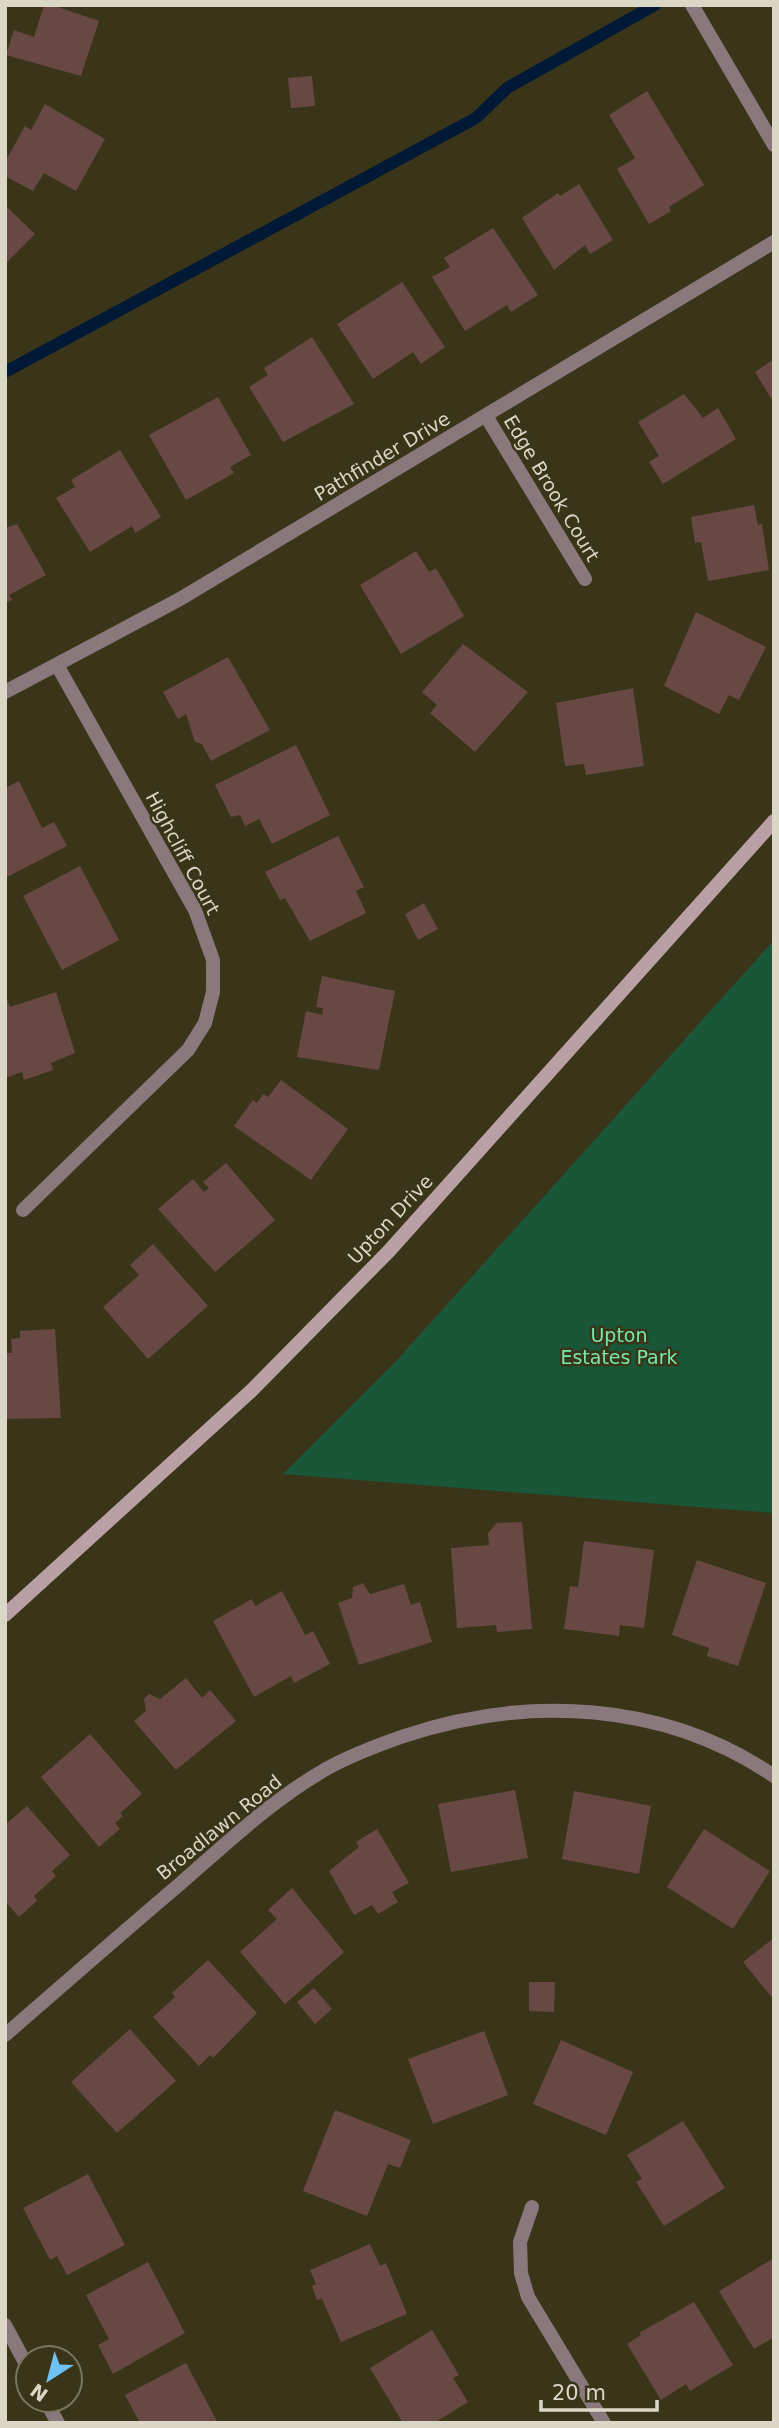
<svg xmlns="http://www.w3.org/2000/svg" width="779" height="2428" viewBox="0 0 779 2428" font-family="'DejaVu Sans',sans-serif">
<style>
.green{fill:#1a5739}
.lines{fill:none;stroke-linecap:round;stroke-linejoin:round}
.stream{stroke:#001936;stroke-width:12}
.building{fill:#684843}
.street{stroke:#89797c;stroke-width:14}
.secondary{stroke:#b9a0a4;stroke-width:14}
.labels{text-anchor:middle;stroke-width:5;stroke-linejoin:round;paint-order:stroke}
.street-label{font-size:19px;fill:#dad7c7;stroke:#3a3519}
.park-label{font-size:19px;fill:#76eaab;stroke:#3a3519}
</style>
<rect width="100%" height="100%" fill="#3a3519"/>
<path class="green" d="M 774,940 L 774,1513 L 283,1474 L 398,1359 Z"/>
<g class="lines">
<path class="stream" d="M 5,372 L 476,118 L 507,88 L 655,5"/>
</g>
<path class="building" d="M 44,5 L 52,5 L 99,21 L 81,76 L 6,55 L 14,30 L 34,37 Z
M 312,76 L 315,106 L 291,108 L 288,78 Z
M 647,91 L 704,185 L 669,207 L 671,211 L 649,224 L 617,169 L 635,158 L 609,115 Z
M 45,104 L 105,139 L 76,191 L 44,173 L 33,191 L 5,176 L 5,162 L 25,126 L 31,130 Z
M 579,184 L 613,240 L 590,254 L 585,245 L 554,270 L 522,218 L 558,193 L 560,196 Z
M 5,205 L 35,234 L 5,264 Z
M 493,228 L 538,295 L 511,312 L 507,305 L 465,331 L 432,277 L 450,267 L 444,258 Z
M 402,282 L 445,347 L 421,364 L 413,352 L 373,379 L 337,324 Z
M 312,337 L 354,404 L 283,442 L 249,387 L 268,375 L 264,368 Z
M 774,359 L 774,403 L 755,372 Z
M 684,394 L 703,418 L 718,408 L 736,439 L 663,484 L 649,462 L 659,456 L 638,422 Z
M 218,397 L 251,455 L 230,467 L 234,473 L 186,500 L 149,435 Z
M 120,450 L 161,517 L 135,533 L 132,526 L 90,552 L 56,498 L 75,487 L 71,480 Z
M 754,505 L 758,525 L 762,524 L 769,570 L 708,581 L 701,542 L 695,543 L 691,517 Z
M 17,524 L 46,575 L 9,595 L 12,600 L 5,603 L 5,528 Z
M 416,551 L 429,572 L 436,568 L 464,616 L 401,654 L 360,585 Z
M 696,612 L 766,647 L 739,700 L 729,695 L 719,714 L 664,686 Z
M 463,644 L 528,692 L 475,752 L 430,713 L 437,705 L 422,692 Z
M 228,657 L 270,730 L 211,761 L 202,744 L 195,742 L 186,714 L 178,719 L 163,692 Z
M 633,688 L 644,766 L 586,775 L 584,764 L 565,766 L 556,703 Z
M 296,745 L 330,815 L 272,844 L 259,819 L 245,826 L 240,815 L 231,817 L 215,785 Z
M 19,781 L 42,828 L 54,822 L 67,846 L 5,878 L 5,788 Z
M 338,836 L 364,887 L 356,891 L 366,913 L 310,941 L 285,898 L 280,900 L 265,872 Z
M 80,866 L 119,940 L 62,970 L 23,896 Z
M 424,903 L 438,929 L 418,940 L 405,914 Z
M 322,976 L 395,991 L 379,1070 L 297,1057 L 306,1011 L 322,1015 L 323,1008 L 316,1007 Z
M 56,992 L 75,1053 L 51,1063 L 53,1070 L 24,1080 L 22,1072 L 5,1078 L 5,995 L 10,1007 Z
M 281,1080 L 348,1129 L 311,1180 L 234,1126 L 253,1100 L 257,1103 L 263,1094 L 268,1097 Z
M 226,1163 L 275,1220 L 215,1272 L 158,1209 L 193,1179 L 204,1192 L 209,1188 L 203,1182 Z
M 153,1244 L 208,1306 L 148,1359 L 103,1307 L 139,1275 L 130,1265 Z
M 55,1329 L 61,1418 L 5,1419 L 5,1353 L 12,1353 L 11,1339 L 20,1338 L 20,1331 Z
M 522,1522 L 532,1629 L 497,1632 L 496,1625 L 457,1628 L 451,1548 L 489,1545 L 488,1533 L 497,1523 Z
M 584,1541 L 654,1550 L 644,1628 L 620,1625 L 619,1636 L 564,1629 L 570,1586 L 578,1587 Z
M 697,1560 L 766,1583 L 738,1666 L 707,1656 L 709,1648 L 672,1635 Z
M 363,1583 L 370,1594 L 404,1584 L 411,1605 L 420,1602 L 432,1642 L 359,1665 L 338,1603 L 352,1598 L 353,1587 Z
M 282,1591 L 305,1635 L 313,1631 L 330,1664 L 294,1683 L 291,1676 L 254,1697 L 213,1621 L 252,1599 L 255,1606 Z
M 186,1678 L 202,1698 L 210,1690 L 236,1721 L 176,1770 L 134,1721 L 146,1711 L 144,1699 L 149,1694 L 160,1699 Z
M 90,1734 L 142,1794 L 120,1813 L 123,1816 L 115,1823 L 120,1829 L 99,1847 L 41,1777 Z
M 515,1790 L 528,1858 L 451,1872 L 438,1804 Z
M 574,1791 L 651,1806 L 639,1874 L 562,1859 Z
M 27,1806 L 70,1855 L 52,1871 L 56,1876 L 34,1896 L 37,1901 L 19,1917 L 5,1901 L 5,1825 Z
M 377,1829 L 409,1883 L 392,1892 L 398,1902 L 378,1914 L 372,1905 L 354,1915 L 329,1871 L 359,1847 L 356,1842 Z
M 704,1829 L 770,1871 L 733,1929 L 667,1887 Z
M 292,1888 L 344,1952 L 285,2004 L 240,1952 L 277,1919 L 268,1910 Z
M 774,1938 L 774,2000 L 743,1962 Z
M 208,1960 L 257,2013 L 213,2058 L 210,2055 L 199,2066 L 153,2017 L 175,1997 L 172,1993 Z
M 529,1982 L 555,1982 L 554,2012 L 529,2011 Z
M 314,1988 L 332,2009 L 315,2024 L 297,2002 Z
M 130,2029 L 176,2081 L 117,2133 L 71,2082 Z
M 484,2031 L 508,2095 L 433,2124 L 408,2059 Z
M 561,2040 L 633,2072 L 606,2135 L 533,2104 Z
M 335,2110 L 411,2140 L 400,2168 L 388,2164 L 367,2216 L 303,2191 Z
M 683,2121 L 725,2188 L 664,2226 L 636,2182 L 642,2179 L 627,2155 Z
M 88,2174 L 125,2245 L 67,2275 L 57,2256 L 50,2260 L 23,2208 Z
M 370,2244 L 380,2266 L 386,2263 L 407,2314 L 341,2342 L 322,2299 L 317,2300 L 312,2286 L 316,2284 L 310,2270 Z
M 774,2258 L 774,2337 L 754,2349 L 719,2291 Z
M 148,2262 L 185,2333 L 113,2374 L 98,2345 L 109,2339 L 86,2295 Z
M 694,2302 L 733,2365 L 690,2391 L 686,2384 L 661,2400 L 627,2344 L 641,2335 L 639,2333 Z
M 432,2330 L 459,2375 L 453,2378 L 468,2402 L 434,2423 L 403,2423 L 370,2368 Z
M 186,2363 L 218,2423 L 140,2423 L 125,2395 Z"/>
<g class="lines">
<path class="street" d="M 692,5 L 774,145
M 486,416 L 585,579
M 5,692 L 180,599 L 774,242
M 23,1210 L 188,1050 L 205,1023 L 213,992 L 213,960 L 195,910 L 57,665
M 5,2035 C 64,1984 122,1933 181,1883 C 228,1842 272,1800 326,1769 C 351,1755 378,1745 404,1736 C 527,1695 664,1701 774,1776
M 532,2207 L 520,2242 L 521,2273 L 528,2297 L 604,2423
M 5,2325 L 28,2368
M 45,2400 L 58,2423"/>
<path class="secondary" d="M 5,1615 L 251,1391 L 389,1251 L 774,821"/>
</g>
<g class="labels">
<g class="street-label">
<text transform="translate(382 456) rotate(-31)" y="7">Pathfinder Drive</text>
<text transform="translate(552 488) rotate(59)" y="7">Edge Brook Court</text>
<text transform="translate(183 853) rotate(62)" y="7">Highcliff Court</text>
<text transform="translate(390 1219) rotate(-47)" y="7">Upton Drive</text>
<text transform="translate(219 1827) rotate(-39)" y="7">Broadlawn Road</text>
</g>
<g class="park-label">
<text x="619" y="1342">Upton<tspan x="619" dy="22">Estates Park</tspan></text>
</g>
</g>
<rect width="779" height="2428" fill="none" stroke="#dad7c7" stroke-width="14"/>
<g transform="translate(49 2379) rotate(216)"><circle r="33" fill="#3a3519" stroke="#7a765f" stroke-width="2"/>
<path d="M0-5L12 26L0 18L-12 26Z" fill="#6fc2f4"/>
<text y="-10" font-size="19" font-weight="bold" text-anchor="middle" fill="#dad7c7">N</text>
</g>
<path d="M541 2400v10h116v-10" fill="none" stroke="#dad7c7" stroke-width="3.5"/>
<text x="552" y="2400" font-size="21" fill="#dad7c7" stroke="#3a3519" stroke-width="5" paint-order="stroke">20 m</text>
</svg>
